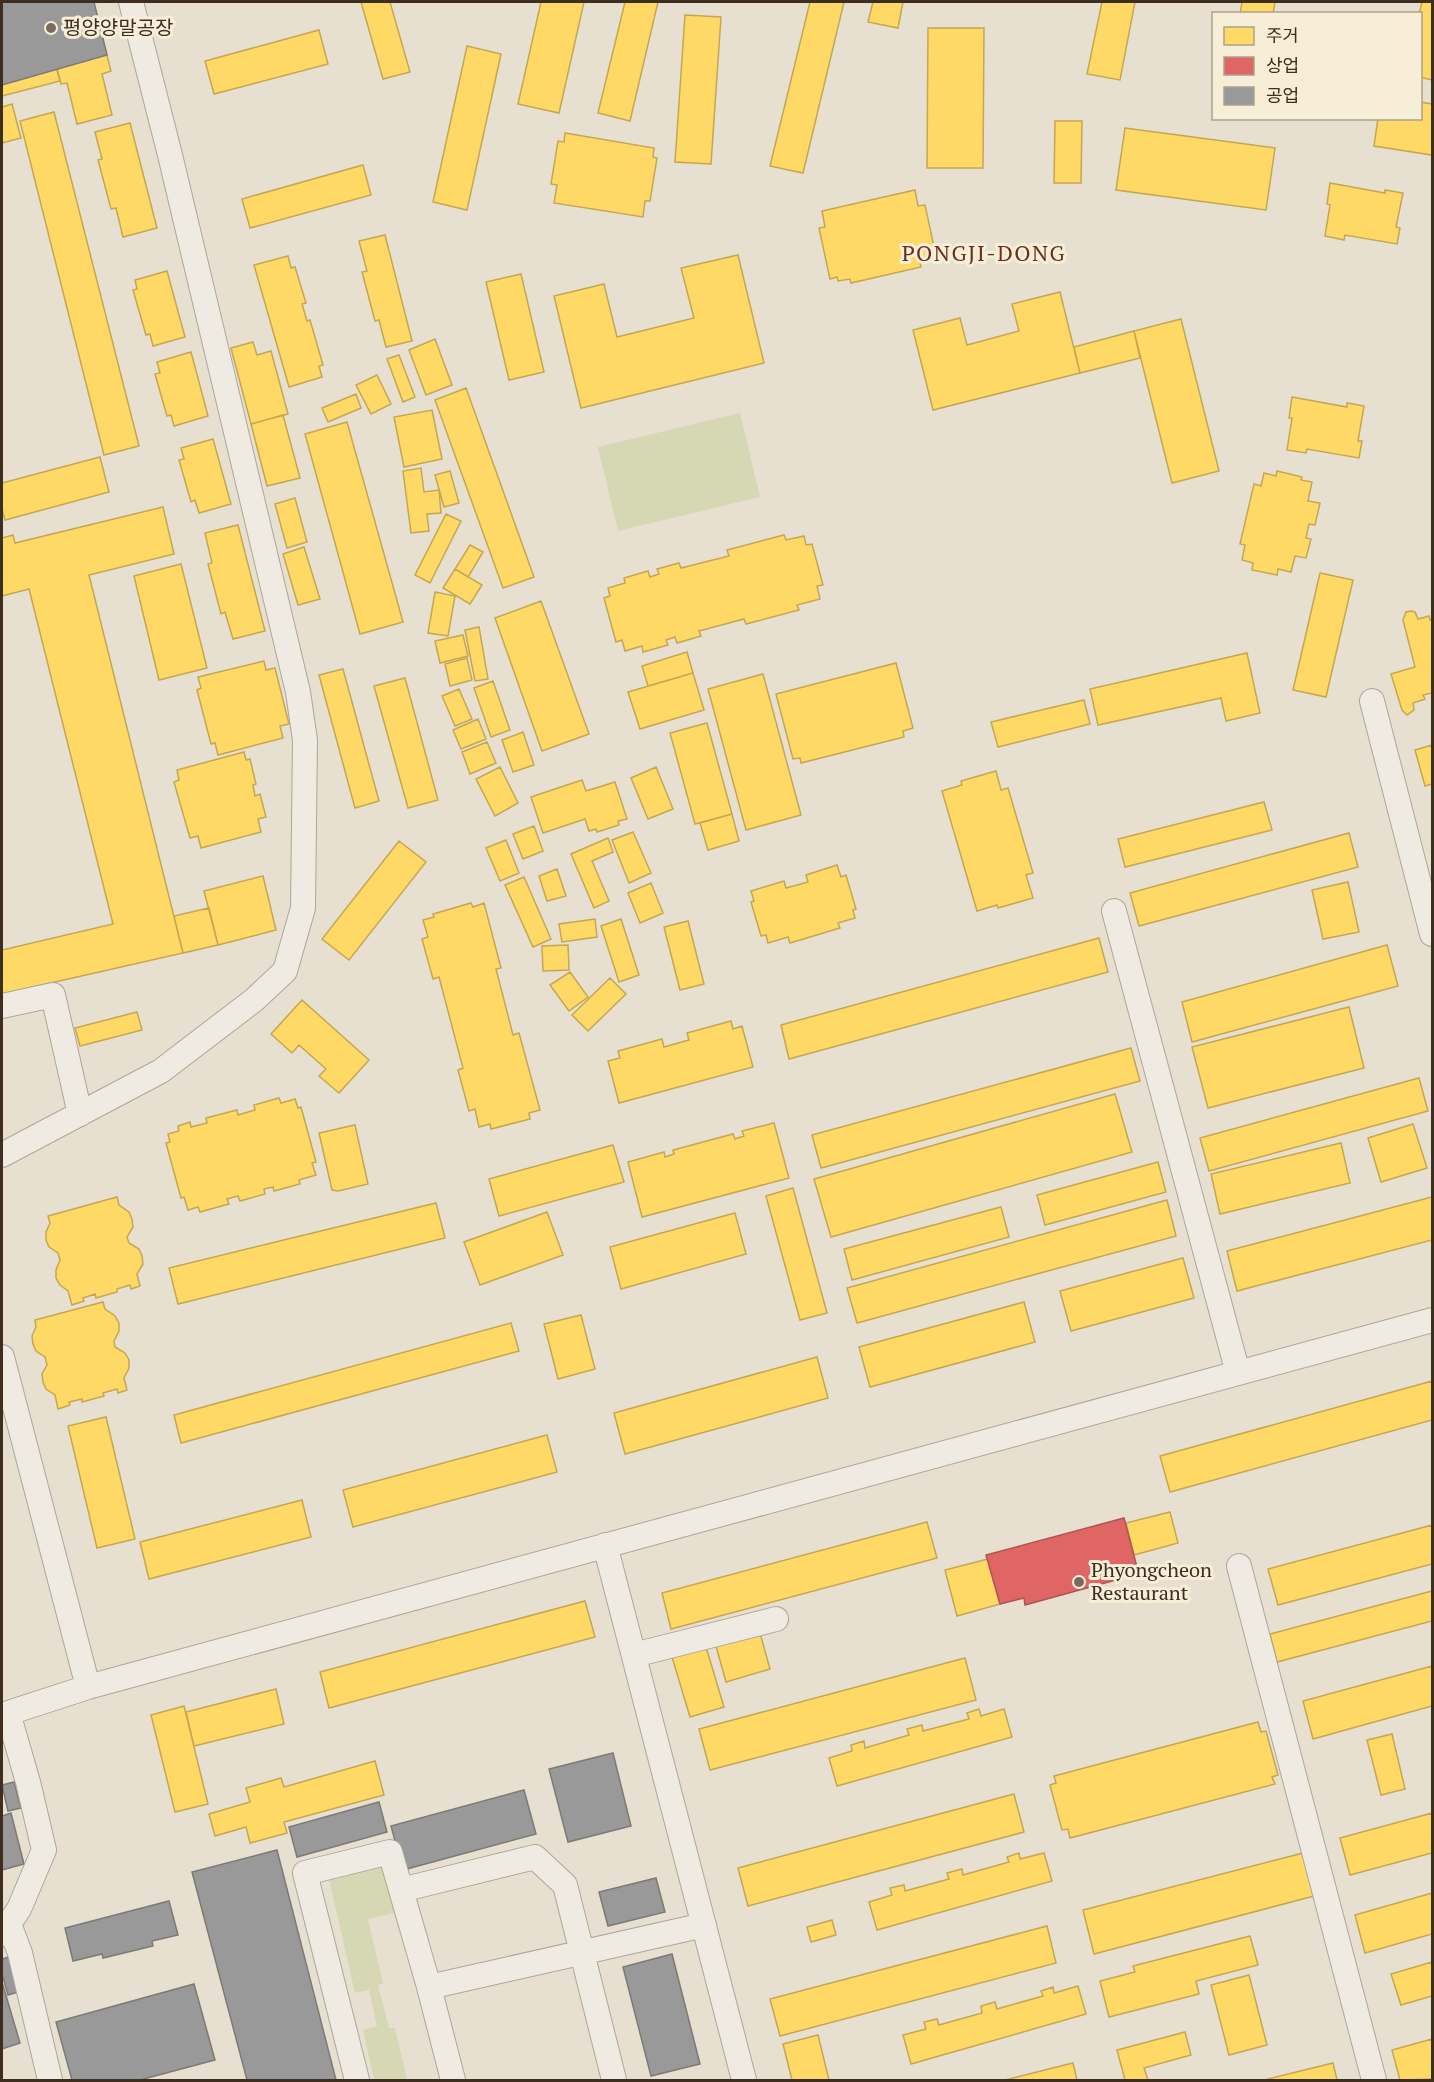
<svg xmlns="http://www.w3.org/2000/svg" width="1434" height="2082" viewBox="0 0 1434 2082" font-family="'PT Serif','Noto Sans KR',serif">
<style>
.green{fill:#d6d7b3}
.homes{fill:#ffd966;stroke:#c5a651;stroke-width:1.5}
.shops{fill:#e06666;stroke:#af5551;stroke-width:1.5}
.industry{fill:#999;stroke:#7d7975;stroke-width:1.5}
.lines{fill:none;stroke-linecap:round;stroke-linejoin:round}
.minor-casing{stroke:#ada599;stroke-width:26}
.minor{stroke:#efebe3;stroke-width:24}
.poi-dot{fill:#786c5e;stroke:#f7eed8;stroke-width:2}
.labels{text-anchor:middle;stroke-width:6;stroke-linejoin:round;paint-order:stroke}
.poi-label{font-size:20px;fill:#3d2e20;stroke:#f7eed8;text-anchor:start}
.quarter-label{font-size:22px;letter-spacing:1.5px;fill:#6b2e1e;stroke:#f7eed8}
</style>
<rect width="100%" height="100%" fill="#e7e0d1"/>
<path class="green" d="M 740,413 L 760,497 L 618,531 L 598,447 Z
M 383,1863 L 394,1913 L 368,1919 L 383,1984 L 378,1985 L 389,2028 L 395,2028 L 407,2080 L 374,2080 L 363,2030 L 377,2026 L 369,1990 L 355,1993 L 328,1875 Z"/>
<path class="homes" d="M 37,2 L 93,2 L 100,25 L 47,39 Z
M 361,2 L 390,2 L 410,72 L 383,79 Z
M 541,2 L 584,2 L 559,113 L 518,104 Z
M 625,2 L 658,2 L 630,121 L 598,113 Z
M 810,2 L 844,2 L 803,173 L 770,166 Z
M 873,2 L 903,2 L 898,28 L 868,22 Z
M 1102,2 L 1135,2 L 1120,80 L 1087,74 Z
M 1242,2 L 1275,2 L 1273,14 L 1240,14 Z
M 1422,2 L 1432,2 L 1432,80 L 1420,77 L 1419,14 Z
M 685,15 L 721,17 L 711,164 L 675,162 Z
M 928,28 L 984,28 L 983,168 L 927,168 Z
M 319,30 L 328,64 L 214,94 L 205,61 Z
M 101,33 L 111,71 L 102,74 L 112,115 L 77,124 L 67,83 L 61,84 L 51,45 Z
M 467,46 L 501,54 L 467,210 L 433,202 Z
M 52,52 L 60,81 L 2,96 L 2,65 Z
M 1420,102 L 1432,104 L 1432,155 L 1374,146 L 1378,118 L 1420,118 Z
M 12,104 L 21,138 L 2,143 L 2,107 Z
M 54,112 L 139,446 L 104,455 L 20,121 Z
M 1055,121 L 1082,121 L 1081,183 L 1054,183 Z
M 130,123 L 157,228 L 123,237 L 116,208 L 111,209 L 98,160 L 102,159 L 95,132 Z
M 1125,128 L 1275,148 L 1266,210 L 1116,190 Z
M 565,133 L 654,148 L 653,157 L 657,158 L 650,201 L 645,201 L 643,217 L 554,203 L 557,185 L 551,184 L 558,141 L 564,142 Z
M 363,165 L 371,195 L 250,228 L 242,199 Z
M 1330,183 L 1385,193 L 1385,190 L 1403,193 L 1396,227 L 1400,228 L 1397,244 L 1345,235 L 1344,240 L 1325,236 L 1330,205 L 1327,204 Z
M 915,190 L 918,206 L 925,205 L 936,256 L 930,257 L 930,260 L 920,263 L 921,267 L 851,283 L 850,279 L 838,281 L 837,277 L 830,279 L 819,228 L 825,227 L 822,211 Z
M 385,235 L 412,341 L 386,347 L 379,320 L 375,321 L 362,272 L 367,271 L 359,241 Z
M 738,255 L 764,363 L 581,408 L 554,296 L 604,284 L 617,337 L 694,318 L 681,268 Z
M 288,256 L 291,268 L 295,267 L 306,303 L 302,304 L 307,321 L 310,320 L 323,365 L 319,366 L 322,377 L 289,387 L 254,265 Z
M 167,271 L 185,337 L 153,346 L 150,334 L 146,335 L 133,290 L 137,289 L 135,280 Z
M 521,274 L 544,372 L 509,380 L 486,282 Z
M 1060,292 L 1080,373 L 933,410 L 913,330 L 960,318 L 967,345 L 1019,331 L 1012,304 Z
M 1181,319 L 1219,471 L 1172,483 L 1134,331 Z
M 1134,331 L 1140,358 L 1080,373 L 1074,347 Z
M 435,339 L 452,385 L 426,395 L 409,350 Z
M 253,342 L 257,355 L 271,351 L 288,414 L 251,424 L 231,348 Z
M 191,352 L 208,416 L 174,426 L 171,415 L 167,416 L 155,374 L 160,373 L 157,362 Z
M 399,355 L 415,397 L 403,402 L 387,359 Z
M 377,375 L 391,404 L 371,414 L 356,385 Z
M 466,388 L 534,577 L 503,588 L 435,400 Z
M 356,394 L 361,408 L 328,422 L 322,408 Z
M 1292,397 L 1347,407 L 1347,403 L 1364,406 L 1358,441 L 1362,441 L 1359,458 L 1307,449 L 1306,453 L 1287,450 L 1292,418 L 1289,418 Z
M 432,410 L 442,459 L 404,467 L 394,417 Z
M 283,415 L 300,478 L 267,486 L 251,424 Z
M 347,422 L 403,622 L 360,634 L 305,434 Z
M 213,439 L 231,504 L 199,513 L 195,500 L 191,502 L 179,460 L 184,459 L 181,448 Z
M 100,457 L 109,492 L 5,520 L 2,509 L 2,483 Z
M 421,468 L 424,492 L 439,490 L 441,513 L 427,514 L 429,531 L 411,533 L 403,471 Z
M 450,471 L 459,503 L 444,507 L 435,475 Z
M 1277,471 L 1302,477 L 1301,480 L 1312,482 L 1308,501 L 1320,503 L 1315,525 L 1309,524 L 1306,538 L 1311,539 L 1306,558 L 1295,556 L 1291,572 L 1278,569 L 1277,575 L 1252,570 L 1253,563 L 1242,560 L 1245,545 L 1240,544 L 1254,484 L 1261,486 L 1264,473 L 1276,476 Z
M 295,498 L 307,542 L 287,548 L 275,504 Z
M 163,507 L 174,554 L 89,575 L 183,953 L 2,994 L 2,950 L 113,924 L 29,589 L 2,596 L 2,538 L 13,535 L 15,543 Z
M 446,514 L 461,521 L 430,583 L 415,575 Z
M 238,525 L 265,631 L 233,639 L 225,612 L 221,614 L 208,564 L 212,563 L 205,533 Z
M 784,535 L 786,540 L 804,536 L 806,545 L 812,544 L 823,585 L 817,586 L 820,599 L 797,605 L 799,610 L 746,624 L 744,619 L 699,631 L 701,636 L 677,643 L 675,637 L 666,640 L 668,645 L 643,652 L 642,646 L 625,651 L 622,640 L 616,642 L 604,598 L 610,596 L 608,588 L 625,583 L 624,578 L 648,571 L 650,577 L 659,574 L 657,569 L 679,563 L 681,568 L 729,556 L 727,550 Z
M 470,545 L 483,552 L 468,577 L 455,569 Z
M 304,547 L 320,599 L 298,605 L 283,554 Z
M 181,564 L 207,668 L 159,680 L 134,576 Z
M 455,569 L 482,585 L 470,604 L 443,588 Z
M 1320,573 L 1353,580 L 1326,697 L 1293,690 Z
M 435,592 L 455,596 L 448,636 L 428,633 Z
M 541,601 L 589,734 L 542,751 L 495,618 Z
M 1411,611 L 1415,612 L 1418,619 L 1429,616 L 1430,620 L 1432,619 L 1432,693 L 1423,695 L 1425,699 L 1413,703 L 1414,710 L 1407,715 L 1402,710 L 1391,674 L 1415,667 L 1403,620 L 1406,612 Z
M 479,627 L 488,679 L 475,681 L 465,630 Z
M 463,635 L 468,656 L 440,663 L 435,641 Z
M 687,652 L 693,673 L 648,686 L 642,666 Z
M 1247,653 L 1260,713 L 1226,721 L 1221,698 L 1098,725 L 1090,689 Z
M 467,658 L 472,680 L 450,686 L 445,664 Z
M 264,661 L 266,670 L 275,668 L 289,724 L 280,726 L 283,738 L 218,755 L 215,743 L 211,744 L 197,690 L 201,688 L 198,677 Z
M 896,663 L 913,728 L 903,731 L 904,737 L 801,763 L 800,758 L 793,759 L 776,694 Z
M 343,669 L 379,801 L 355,808 L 319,675 Z
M 693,673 L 704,710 L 640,729 L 628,692 Z
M 763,674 L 801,815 L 746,830 L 708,689 Z
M 405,678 L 438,800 L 408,808 L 374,686 Z
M 493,681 L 510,730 L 491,737 L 474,688 Z
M 459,689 L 472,719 L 455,726 L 442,696 Z
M 1084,700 L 1090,724 L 998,747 L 991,722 Z
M 478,719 L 486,739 L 461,749 L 453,730 Z
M 707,723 L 732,814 L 695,824 L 670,733 Z
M 523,732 L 534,765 L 513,772 L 502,740 Z
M 487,742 L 496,763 L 470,774 L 462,752 Z
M 1432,745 L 1432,784 L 1425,786 L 1415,750 Z
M 244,752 L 246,760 L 250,759 L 256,784 L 253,785 L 255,796 L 260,794 L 266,817 L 258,819 L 261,832 L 201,848 L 198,836 L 190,838 L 174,782 L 179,780 L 177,770 Z
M 500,767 L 518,803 L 495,816 L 476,779 Z
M 656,767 L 673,809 L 648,819 L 631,778 Z
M 996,771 L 1001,790 L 1008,788 L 1033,873 L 1026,875 L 1033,898 L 998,908 L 997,905 L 977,911 L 942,791 L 962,785 L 961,781 Z
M 582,780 L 586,791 L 615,782 L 627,819 L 618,821 L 619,825 L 597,832 L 596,829 L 589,831 L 585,819 L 543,833 L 531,797 Z
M 1264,802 L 1272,830 L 1125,867 L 1118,839 Z
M 732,814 L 739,841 L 708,850 L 700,823 Z
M 534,826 L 543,851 L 523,859 L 513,834 Z
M 633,832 L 651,873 L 629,883 L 612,840 Z
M 1349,833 L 1358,867 L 1139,926 L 1130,893 Z
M 608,838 L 613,852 L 592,861 L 609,901 L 594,908 L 571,854 Z
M 506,840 L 519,873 L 500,881 L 486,848 Z
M 399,841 L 426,862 L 349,960 L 322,939 Z
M 837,865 L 841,877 L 846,875 L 856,909 L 853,910 L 855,918 L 838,923 L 840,928 L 790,943 L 788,937 L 768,943 L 766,935 L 761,936 L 751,902 L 754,901 L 751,891 L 784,881 L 786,888 L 808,882 L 806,875 Z
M 557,869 L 566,896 L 547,901 L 539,876 Z
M 263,876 L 276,930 L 218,945 L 204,891 Z
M 524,877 L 551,939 L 533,947 L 505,885 Z
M 1348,882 L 1359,932 L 1323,939 L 1312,890 Z
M 651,883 L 663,913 L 640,923 L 628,893 Z
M 471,903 L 473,907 L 484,903 L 501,968 L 496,969 L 513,1035 L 519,1033 L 540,1110 L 529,1113 L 530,1119 L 491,1129 L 490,1124 L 479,1127 L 475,1109 L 469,1111 L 458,1070 L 463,1068 L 439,977 L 433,979 L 422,939 L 428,937 L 423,920 L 434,917 L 433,914 Z
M 209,908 L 218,945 L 183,953 L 174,916 Z
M 595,919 L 597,937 L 562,942 L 559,924 Z
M 621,919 L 639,975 L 619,982 L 601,926 Z
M 688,921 L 704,984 L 680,990 L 664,927 Z
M 1099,938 L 1108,972 L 789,1059 L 781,1025 Z
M 568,945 L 569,970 L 543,971 L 542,946 Z
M 1387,945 L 1398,986 L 1192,1042 L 1182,1002 Z
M 570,972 L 588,997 L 569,1011 L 550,985 Z
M 610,978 L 626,994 L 588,1031 L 572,1015 Z
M 302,1000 L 369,1060 L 339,1093 L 319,1076 L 326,1069 L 299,1045 L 292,1053 L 271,1034 Z
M 1349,1007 L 1364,1068 L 1208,1108 L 1192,1047 Z
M 137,1012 L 142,1030 L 80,1046 L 75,1028 Z
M 731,1021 L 733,1029 L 742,1026 L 753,1067 L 619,1103 L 608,1061 L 620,1058 L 618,1051 L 662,1039 L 664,1047 L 689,1040 L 687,1033 Z
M 1131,1048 L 1140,1081 L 821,1168 L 812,1135 Z
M 1419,1078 L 1428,1111 L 1209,1171 L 1200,1138 Z
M 1115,1094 L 1132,1152 L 831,1237 L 814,1179 Z
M 279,1098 L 281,1103 L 295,1099 L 298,1108 L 301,1107 L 316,1162 L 312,1163 L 316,1175 L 299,1180 L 300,1184 L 274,1191 L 273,1187 L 264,1189 L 265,1194 L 240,1201 L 238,1196 L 227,1199 L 229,1204 L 200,1212 L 198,1207 L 188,1210 L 184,1197 L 181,1198 L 166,1143 L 170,1142 L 168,1134 L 179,1131 L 178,1126 L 190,1122 L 191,1127 L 207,1123 L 206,1118 L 237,1110 L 238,1115 L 255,1110 L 254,1105 Z
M 774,1123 L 789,1178 L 642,1217 L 628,1162 L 664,1152 L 665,1157 L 674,1154 L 673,1150 L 733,1134 L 735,1139 L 744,1136 L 742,1131 Z
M 1413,1124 L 1427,1168 L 1381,1182 L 1368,1138 Z
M 355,1125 L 368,1184 L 338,1191 L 332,1190 L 319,1133 Z
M 1341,1143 L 1350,1183 L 1220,1214 L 1211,1174 Z
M 613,1145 L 624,1182 L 499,1216 L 489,1179 Z
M 1158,1162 L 1166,1192 L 1045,1225 L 1037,1195 Z
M 793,1188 L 827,1313 L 800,1320 L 766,1196 Z
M 117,1197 L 119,1205 L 129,1212 L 132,1219 L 133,1227 L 127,1237 L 129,1243 L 139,1249 L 142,1256 L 143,1264 L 137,1274 L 140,1286 L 131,1289 L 130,1285 L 117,1289 L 117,1292 L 96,1298 L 95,1294 L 83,1298 L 84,1301 L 72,1305 L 68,1291 L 60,1285 L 56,1278 L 56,1270 L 60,1260 L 58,1253 L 49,1247 L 46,1240 L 46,1232 L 50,1223 L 48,1216 Z
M 1432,1197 L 1432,1240 L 1237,1291 L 1227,1251 Z
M 1167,1200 L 1176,1236 L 857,1323 L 847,1288 Z
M 436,1203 L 445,1238 L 178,1304 L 169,1268 Z
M 1001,1207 L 1009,1237 L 852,1280 L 844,1249 Z
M 547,1212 L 563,1255 L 480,1285 L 464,1242 Z
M 735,1213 L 746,1254 L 621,1289 L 610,1247 Z
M 1183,1258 L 1194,1298 L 1071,1331 L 1060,1291 Z
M 103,1302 L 105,1309 L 115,1316 L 119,1323 L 119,1331 L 114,1341 L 115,1347 L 125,1353 L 129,1360 L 129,1368 L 124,1378 L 127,1390 L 118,1393 L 117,1389 L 103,1393 L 104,1396 L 82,1402 L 82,1399 L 69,1402 L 70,1405 L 58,1409 L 55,1395 L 46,1389 L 43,1382 L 42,1374 L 47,1365 L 45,1357 L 36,1351 L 33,1344 L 32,1336 L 36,1327 L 35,1320 Z
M 1024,1302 L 1035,1342 L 870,1387 L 859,1347 Z
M 581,1315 L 595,1369 L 558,1379 L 544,1324 Z
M 511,1323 L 519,1351 L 181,1443 L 174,1415 Z
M 817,1357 L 828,1398 L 625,1454 L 614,1413 Z
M 1432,1381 L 1432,1420 L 1170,1492 L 1160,1456 Z
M 106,1417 L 135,1539 L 97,1548 L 68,1426 Z
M 547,1435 L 557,1472 L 353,1527 L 343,1490 Z
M 302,1500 L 311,1537 L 149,1579 L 140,1542 Z
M 1170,1512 L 1178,1543 L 1134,1555 L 1126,1523 Z
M 927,1522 L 937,1558 L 671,1629 L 662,1593 Z
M 1432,1525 L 1432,1564 L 1278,1605 L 1268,1569 Z
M 988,1559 L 1000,1604 L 957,1616 L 945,1570 Z
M 1432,1591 L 1432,1621 L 1277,1662 L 1270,1634 Z
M 585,1601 L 595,1637 L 329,1708 L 320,1672 Z
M 760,1633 L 770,1669 L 726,1682 L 716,1646 Z
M 706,1647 L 724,1707 L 690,1717 L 672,1657 Z
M 965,1658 L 976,1700 L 710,1770 L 699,1729 Z
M 1432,1666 L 1432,1706 L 1313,1739 L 1303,1701 Z
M 276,1689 L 284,1724 L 194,1746 L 186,1712 Z
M 184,1706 L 208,1804 L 175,1812 L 151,1715 Z
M 979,1709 L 981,1716 L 1004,1709 L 1012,1737 L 837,1786 L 829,1758 L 852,1751 L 851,1745 L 864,1741 L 865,1748 L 909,1735 L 907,1729 L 922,1725 L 923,1731 L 969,1719 L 967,1713 Z
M 1258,1722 L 1261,1732 L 1266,1731 L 1278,1775 L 1272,1777 L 1275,1784 L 1070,1838 L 1068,1829 L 1062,1830 L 1050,1785 L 1056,1783 L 1054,1776 Z
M 1392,1734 L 1405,1789 L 1381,1795 L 1367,1740 Z
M 375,1761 L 384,1795 L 284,1822 L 287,1833 L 250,1843 L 246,1827 L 215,1836 L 209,1814 L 250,1802 L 246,1788 L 281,1778 L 284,1787 Z
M 1014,1794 L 1024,1832 L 748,1906 L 738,1868 Z
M 1432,1813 L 1432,1853 L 1350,1875 L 1340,1838 Z
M 1307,1852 L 1318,1895 L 1094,1954 L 1083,1910 Z
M 1019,1853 L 1020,1859 L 1044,1853 L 1052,1881 L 877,1930 L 869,1902 L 892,1895 L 890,1888 L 904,1885 L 905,1891 L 949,1879 L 947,1873 L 962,1869 L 963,1875 L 1009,1862 L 1007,1857 Z
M 1432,1893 L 1432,1934 L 1365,1953 L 1355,1915 Z
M 832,1920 L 836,1935 L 811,1942 L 807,1927 Z
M 1047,1926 L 1056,1963 L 780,2036 L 770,1999 Z
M 1250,1936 L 1258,1965 L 1196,1981 L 1199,1994 L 1109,2017 L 1100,1981 L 1135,1972 L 1133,1966 Z
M 1432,1962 L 1432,1996 L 1401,2005 L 1391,1974 Z
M 1249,1975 L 1267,2045 L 1229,2055 L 1211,1985 Z
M 1078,1986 L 1086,2014 L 911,2064 L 903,2035 L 926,2029 L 924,2022 L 937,2019 L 939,2025 L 982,2013 L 981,2006 L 995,2002 L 997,2009 L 1043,1996 L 1041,1991 L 1053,1987 L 1054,1993 Z
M 1185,2032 L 1191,2055 L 1144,2068 L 1148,2080 L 1125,2080 L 1117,2050 Z
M 818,2035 L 829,2080 L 792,2080 L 783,2044 Z
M 1432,2039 L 1432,2079 L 1400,2080 L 1392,2050 Z
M 1073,2063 L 1077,2080 L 1005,2080 Z
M 1333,2063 L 1337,2080 L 1264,2080 Z"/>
<path class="shops" d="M 1124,1518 L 1137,1567 L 1114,1574 L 1116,1580 L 1025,1605 L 1024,1598 L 1000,1604 L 986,1555 Z"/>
<path class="industry" d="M 2,2 L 94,2 L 107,55 L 2,85 Z
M 613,1753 L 631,1826 L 568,1842 L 549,1769 Z
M 14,1782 L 21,1808 L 8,1811 L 2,1785 Z
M 524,1790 L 536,1834 L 403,1870 L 391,1826 Z
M 379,1802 L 387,1832 L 297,1857 L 289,1827 Z
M 11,1813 L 24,1864 L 2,1870 L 2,1816 Z
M 277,1850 L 336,2080 L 247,2080 L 192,1872 Z
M 656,1878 L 665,1912 L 608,1926 L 599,1892 Z
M 169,1901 L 178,1935 L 152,1941 L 153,1946 L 103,1958 L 102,1954 L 73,1961 L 65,1928 Z
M 672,1954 L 700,2064 L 651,2076 L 623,1967 Z
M 12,1956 L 22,1991 L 8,1995 L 2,1974 L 2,1959 Z
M 2,1982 L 20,2043 L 2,2049 Z
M 194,1984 L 215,2060 L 140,2080 L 72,2080 L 56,2022 Z"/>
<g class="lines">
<g class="minor-casing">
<path id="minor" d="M 1372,701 L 1432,934
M 1114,911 L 1238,1373
M 2,1006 L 53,995 L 80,1114
M 2,1155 L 161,1071 L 254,1000 L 285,971 L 303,908 L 305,740 L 298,692 L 170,155 L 131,2
M 2,1357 L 88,1687
M 605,1545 L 744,2080
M 1239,1566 L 1374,2080
M 634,1655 L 776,1619
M 2,1715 L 88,1687 L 1432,1320
M 401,1890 L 535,1857 L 565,1885 L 614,2080
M 9,1924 L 20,1953 L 50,2080
M 2,1934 L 19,1909 L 44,1850 L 28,1782 L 8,1713
M 429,1987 L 704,1925
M 357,2080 L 305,1873 L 390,1852 L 429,1987 L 453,2080"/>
</g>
<use href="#minor" class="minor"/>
</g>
<g class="poi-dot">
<circle cx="51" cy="28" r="6"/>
<circle cx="1079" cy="1582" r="6"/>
</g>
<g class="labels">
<g class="poi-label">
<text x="63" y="35">평양양말공장</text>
<text x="1091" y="1577">Phyongcheon<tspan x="1091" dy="23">Restaurant</tspan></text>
</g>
<g class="quarter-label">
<text x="984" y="261">PONGJI-DONG</text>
</g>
</g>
<rect width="1434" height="2082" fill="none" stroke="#3d2e20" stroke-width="6"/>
<rect x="1212" y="12" width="210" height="108" fill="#f7eed8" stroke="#ada18e" stroke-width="1.5"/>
<rect x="1224" y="27" width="30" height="18" fill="#ffd966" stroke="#ada18e" stroke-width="1.5"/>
<text x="1266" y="42" font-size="18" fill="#3d2e20">주거</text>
<rect x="1224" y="57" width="30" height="18" fill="#e06666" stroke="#ada18e" stroke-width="1.5"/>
<text x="1266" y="72" font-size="18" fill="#3d2e20">상업</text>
<rect x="1224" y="87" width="30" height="18" fill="#999999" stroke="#ada18e" stroke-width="1.5"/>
<text x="1266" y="102" font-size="18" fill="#3d2e20">공업</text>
</svg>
